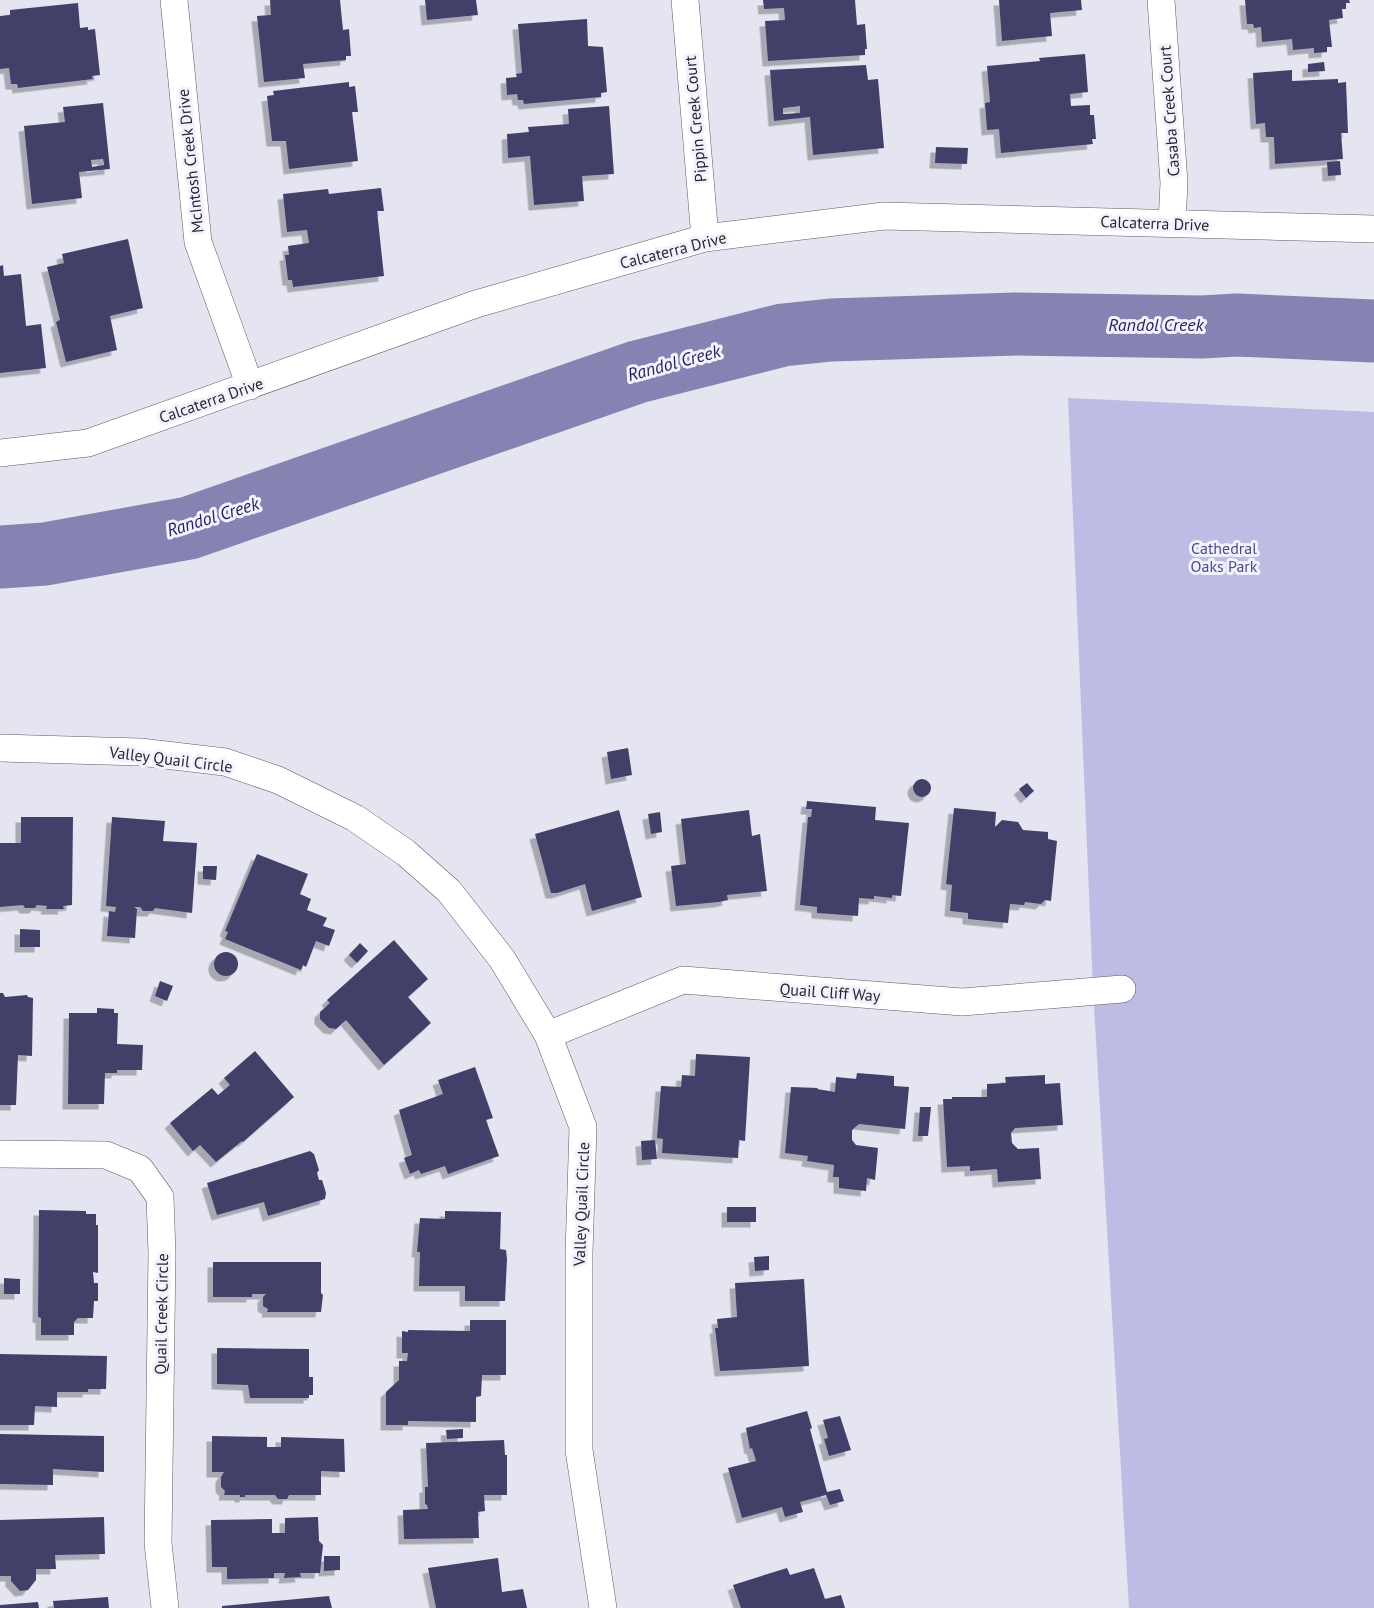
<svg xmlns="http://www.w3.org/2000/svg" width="1374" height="1608" viewBox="0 0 1374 1608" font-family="'PT Sans',sans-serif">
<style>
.green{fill:#bcbce4}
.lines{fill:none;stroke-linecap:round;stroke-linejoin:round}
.river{stroke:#8483b1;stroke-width:63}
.building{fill:#423f69;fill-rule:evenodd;filter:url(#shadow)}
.minor-casing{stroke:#5b5b66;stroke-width:28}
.minor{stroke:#fff;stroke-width:27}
.labels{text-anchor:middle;stroke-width:6;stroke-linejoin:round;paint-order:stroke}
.street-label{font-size:16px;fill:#27272c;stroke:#f2f2ff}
.park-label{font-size:16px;fill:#4e4986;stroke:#f2f2ff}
.water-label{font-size:18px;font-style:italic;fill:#281f58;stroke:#f2f2ff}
</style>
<defs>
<filter id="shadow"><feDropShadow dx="-5.5" dy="5.5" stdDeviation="0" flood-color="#0004"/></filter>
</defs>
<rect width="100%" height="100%" fill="#e4e5f1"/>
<path class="green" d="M 1068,398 L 1374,412 L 1374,1608 L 1129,1608 L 1093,988 Z"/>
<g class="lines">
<path class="river" d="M 0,557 L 45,554 L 189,528 L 637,372 L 783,335 L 831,330 L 1016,324 L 1202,327 L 1237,325 L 1374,331"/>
</g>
<path class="building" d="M 270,0 L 340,0 L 343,30 L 349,29 L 351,56 L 346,56 L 346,60 L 303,64 L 305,78 L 264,82 L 257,16 L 271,15 Z
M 425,0 L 476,0 L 478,15 L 427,20 Z
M 763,0 L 855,0 L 857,25 L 865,24 L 867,49 L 865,49 L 865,55 L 768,61 L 765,21 L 785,20 L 784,8 L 764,9 Z
M 999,0 L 1081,0 L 1082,10 L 1050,13 L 1052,36 L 1002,41 Z
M 1245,0 L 1349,0 L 1350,3 L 1346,3 L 1346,9 L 1342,9 L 1343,18 L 1329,20 L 1332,47 L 1327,47 L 1327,52 L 1314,53 L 1314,48 L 1293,50 L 1292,39 L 1262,42 L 1261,27 L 1254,28 L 1253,24 L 1247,24 Z
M 78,3 L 80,28 L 88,27 L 88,30 L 95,29 L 100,75 L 92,76 L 93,79 L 18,88 L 17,84 L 11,84 L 9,68 L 0,69 L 0,16 L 10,15 L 10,10 Z
M 587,19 L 588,46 L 603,47 L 607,92 L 601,93 L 601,97 L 524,104 L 523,100 L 518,100 L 517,94 L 507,95 L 506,78 L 517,77 L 516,74 L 522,73 L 518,24 Z
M 1085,54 L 1088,92 L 1070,94 L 1071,106 L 1090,105 L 1090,115 L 1094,115 L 1096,139 L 1092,139 L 1093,144 L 1001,153 L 999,129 L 987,130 L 985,103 L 990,102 L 987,66 L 1040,61 L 1039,58 Z
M 1324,62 L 1325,71 L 1308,72 L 1308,64 Z
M 866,65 L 868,80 L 878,79 L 884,148 L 813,155 L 810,117 L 774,121 L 770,70 ZM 800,106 L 800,113 L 783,114 L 783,108 Z
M 1292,70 L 1292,81 L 1338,79 L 1338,83 L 1346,82 L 1348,133 L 1341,133 L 1343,159 L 1275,164 L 1274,137 L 1266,137 L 1265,123 L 1256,124 L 1253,73 Z
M 349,82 L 349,87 L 355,86 L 358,112 L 352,112 L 358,161 L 289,169 L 286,141 L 272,141 L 267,96 L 274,95 L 273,91 Z
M 103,103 L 110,169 L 79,172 L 82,198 L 32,204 L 24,126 L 65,122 L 63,107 ZM 103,159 L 104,165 L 92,167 L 91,160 Z
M 609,106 L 614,174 L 582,176 L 584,201 L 534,205 L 530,156 L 508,158 L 507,134 L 529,132 L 528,127 L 569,124 L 568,109 Z
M 936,147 L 968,148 L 967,164 L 935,163 Z
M 1340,161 L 1341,175 L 1328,176 L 1327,162 Z
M 381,188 L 384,211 L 377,211 L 384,276 L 293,287 L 292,280 L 288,280 L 285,255 L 289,255 L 288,246 L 309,243 L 307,230 L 287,232 L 283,194 L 328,189 L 329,194 Z
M 128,239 L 143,308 L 110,316 L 117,350 L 66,362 L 56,322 L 60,320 L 47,267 L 64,263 L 62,254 Z
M 3,265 L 4,276 L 21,274 L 26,326 L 41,324 L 46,368 L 0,373 L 0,266 Z
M 628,748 L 632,775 L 611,779 L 607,752 Z
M913 788a9 9 0 1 1 18 0a9 9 0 1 1-18 0Z
M 1027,783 L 1034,791 L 1026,798 L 1019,789 Z
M 807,801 L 876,807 L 875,820 L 909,823 L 901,896 L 892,895 L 892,898 L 874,896 L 874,899 L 859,898 L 858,916 L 817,913 L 817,907 L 800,905 L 808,817 L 811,817 L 812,809 L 806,809 Z
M 954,808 L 996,812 L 995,827 L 1002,820 L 1018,822 L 1023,830 L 1048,832 L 1048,839 L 1057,841 L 1051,901 L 1045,900 L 1041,904 L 1025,902 L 1024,905 L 1010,904 L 1008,923 L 968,919 L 968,913 L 950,911 L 952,885 L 946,884 Z
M 619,810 L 642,897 L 592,911 L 585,884 L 557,893 L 551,893 L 535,834 Z
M 749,810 L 752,836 L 760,834 L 767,891 L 727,895 L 728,900 L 719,902 L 676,906 L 671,866 L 686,864 L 681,819 Z
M 660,812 L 662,832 L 651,834 L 648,814 Z
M 21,817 L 73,817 L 72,905 L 63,906 L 64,909 L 46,909 L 47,906 L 37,905 L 35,908 L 25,908 L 23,905 L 0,907 L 0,843 L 21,843 Z
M 112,817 L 165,821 L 163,841 L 197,843 L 192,913 L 155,908 L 153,911 L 143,911 L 140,907 L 134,907 L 137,909 L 135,938 L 107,936 L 109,911 L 115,912 L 116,907 L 106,906 Z
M 257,854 L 308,874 L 300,894 L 311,899 L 307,910 L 327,918 L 323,926 L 335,930 L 329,946 L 316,941 L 306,967 L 303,965 L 301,970 L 225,939 L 228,932 L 225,931 Z
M 203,866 L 217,866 L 216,880 L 203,879 Z
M 20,929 L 40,930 L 40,947 L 20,947 Z
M 394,940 L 428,979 L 408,997 L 431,1023 L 384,1065 L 346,1020 L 336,1029 L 329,1028 L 320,1019 L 320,1012 L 330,1003 L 327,1000 Z
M 360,943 L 368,951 L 357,963 L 349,955 Z
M214 964a12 12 0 1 1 24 0a12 12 0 1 1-24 0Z
M 160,981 L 173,986 L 167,1001 L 155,996 Z
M 0,993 L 3,993 L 5,997 L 27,995 L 28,997 L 33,998 L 32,1056 L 18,1055 L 16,1105 L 0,1105 Z
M 97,1008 L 114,1009 L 114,1013 L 118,1013 L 117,1044 L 143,1045 L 142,1070 L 117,1070 L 117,1073 L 105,1073 L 104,1104 L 68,1104 L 69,1013 L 97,1013 Z
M 255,1051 L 294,1097 L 243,1142 L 242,1141 L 216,1162 L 200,1145 L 193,1151 L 170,1123 L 212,1088 L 218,1095 L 230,1085 L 224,1078 Z
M 696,1054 L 750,1057 L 745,1141 L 739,1140 L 738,1158 L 662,1153 L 663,1139 L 657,1138 L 661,1086 L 681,1087 L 682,1075 L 695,1076 Z
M 475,1067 L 493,1118 L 486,1120 L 499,1156 L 448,1174 L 445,1166 L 421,1174 L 419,1170 L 410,1174 L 404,1158 L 412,1155 L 399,1110 L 443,1094 L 438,1080 Z
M 857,1073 L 894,1076 L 894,1086 L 909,1087 L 905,1129 L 859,1124 L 852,1130 L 852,1140 L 856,1145 L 878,1148 L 875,1180 L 867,1178 L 866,1191 L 839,1188 L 839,1177 L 833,1177 L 834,1165 L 807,1161 L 808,1156 L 785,1153 L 791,1087 L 818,1088 L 817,1089 L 835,1092 L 836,1077 L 856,1079 Z
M 1045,1075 L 1045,1084 L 1060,1083 L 1063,1125 L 1015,1128 L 1011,1133 L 1012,1143 L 1018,1149 L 1039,1148 L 1041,1179 L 998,1182 L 997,1169 L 970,1171 L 970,1166 L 947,1167 L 943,1099 L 952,1099 L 952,1097 L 987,1097 L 987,1084 L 1006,1083 L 1005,1077 Z
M 920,1107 L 931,1107 L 928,1136 L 918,1136 Z
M 655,1140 L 657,1159 L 642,1160 L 641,1141 Z
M 310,1151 L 314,1154 L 319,1170 L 317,1173 L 319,1180 L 322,1180 L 326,1193 L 325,1199 L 268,1216 L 264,1202 L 217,1215 L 207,1183 Z
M 727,1207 L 756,1207 L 756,1222 L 727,1222 Z
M 39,1210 L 86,1211 L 86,1214 L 96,1214 L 96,1225 L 98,1225 L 98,1273 L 93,1272 L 94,1283 L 98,1283 L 98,1301 L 94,1301 L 93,1318 L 78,1318 L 74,1322 L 74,1335 L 41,1335 L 41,1318 L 38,1317 Z
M 445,1211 L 501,1212 L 500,1249 L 506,1250 L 507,1259 L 505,1301 L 465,1301 L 465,1286 L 419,1286 L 420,1252 L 417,1252 L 420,1218 L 445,1219 Z
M 769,1256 L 769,1270 L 755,1271 L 754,1257 Z
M 213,1262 L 321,1262 L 321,1293 L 323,1295 L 321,1312 L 267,1312 L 268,1309 L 263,1306 L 263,1297 L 266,1294 L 252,1294 L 252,1297 L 213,1297 Z
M 4,1278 L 20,1279 L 20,1294 L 4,1294 Z
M 804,1279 L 809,1366 L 720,1371 L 715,1328 L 718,1328 L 717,1319 L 737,1317 L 735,1283 Z
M 470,1320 L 506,1320 L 506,1375 L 482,1375 L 481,1396 L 476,1397 L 476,1422 L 408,1421 L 408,1425 L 386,1425 L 386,1392 L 399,1380 L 399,1361 L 407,1361 L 408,1353 L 402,1353 L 402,1331 L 408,1332 L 408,1330 L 470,1331 Z
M 217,1348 L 309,1349 L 309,1377 L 313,1377 L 313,1395 L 309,1395 L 309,1398 L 250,1398 L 248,1385 L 217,1384 Z
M 0,1354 L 107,1356 L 106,1389 L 88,1389 L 88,1392 L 57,1392 L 57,1407 L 35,1406 L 34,1425 L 0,1425 Z
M 807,1411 L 812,1428 L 810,1429 L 827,1492 L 840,1489 L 844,1501 L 830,1505 L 826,1495 L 800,1502 L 803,1512 L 785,1517 L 782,1507 L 742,1518 L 728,1468 L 756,1461 L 752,1448 L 750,1449 L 746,1428 Z
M 840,1416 L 851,1450 L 829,1456 L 824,1439 L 828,1438 L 823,1420 Z
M 463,1429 L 463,1438 L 447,1439 L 446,1430 Z
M 0,1434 L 104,1436 L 104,1472 L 53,1469 L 53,1485 L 0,1484 Z
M 212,1436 L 267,1437 L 267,1447 L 281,1447 L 281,1437 L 344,1439 L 345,1472 L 321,1471 L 321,1495 L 289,1495 L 287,1499 L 278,1499 L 275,1495 L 245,1495 L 245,1497 L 240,1497 L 240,1495 L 224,1495 L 225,1491 L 221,1487 L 221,1477 L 224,1472 L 212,1472 Z
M 504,1440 L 505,1455 L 507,1455 L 507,1495 L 484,1495 L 485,1511 L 478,1512 L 479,1538 L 404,1539 L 403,1510 L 428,1509 L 427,1505 L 425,1504 L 425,1487 L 428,1487 L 426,1443 Z
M 104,1517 L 105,1554 L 55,1555 L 56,1569 L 36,1569 L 36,1580 L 28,1590 L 20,1591 L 11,1581 L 11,1576 L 0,1576 L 0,1520 Z
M 318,1517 L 319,1541 L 323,1545 L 320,1573 L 300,1573 L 301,1577 L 284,1578 L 285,1573 L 274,1573 L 274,1578 L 227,1579 L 227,1567 L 212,1567 L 211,1520 L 272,1519 L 272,1533 L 285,1533 L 285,1518 Z
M 324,1556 L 340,1556 L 340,1570 L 324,1571 Z
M 498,1558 L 502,1592 L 523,1589 L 527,1608 L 436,1608 L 428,1568 Z
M 787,1568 L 790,1575 L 814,1568 L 825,1599 L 841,1595 L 845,1608 L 741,1608 L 733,1585 Z
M 329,1596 L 332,1608 L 222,1608 L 222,1606 Z
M 108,1597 L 109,1608 L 54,1608 L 53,1601 Z
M 38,1602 L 39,1608 L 0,1608 L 0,1605 Z"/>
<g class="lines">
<g class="minor-casing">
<path id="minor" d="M 174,0 L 198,242 L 250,386
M 685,0 L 705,238
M 1161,0 L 1174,183 L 1172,223
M 0,453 L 88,443 L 476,304 L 705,238 L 884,216 L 1374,229
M 0,748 L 140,752 L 225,762 L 278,780 L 355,818 L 406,853 L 449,891 L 502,959 L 548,1035 L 583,1127 L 579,1253 L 579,1450 L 603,1608
M 548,1035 L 683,980 L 962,1002 L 1122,989
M 0,1154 L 106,1155 L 140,1169 L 160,1197 L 162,1253 L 158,1543 L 165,1608"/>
</g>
<use href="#minor" class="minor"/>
</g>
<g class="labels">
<g class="street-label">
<text transform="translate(1169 111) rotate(-94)" y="6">Casaba Creek Court</text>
<text transform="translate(695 119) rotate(-95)" y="6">Pippin Creek Court</text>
<text transform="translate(190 161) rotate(-96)" y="6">McIntosh Creek Drive</text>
<text transform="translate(1155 223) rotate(2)" y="6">Calcaterra Drive</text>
<text transform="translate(673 250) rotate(-14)" y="6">Calcaterra Drive</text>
<text transform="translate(211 400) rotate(-19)" y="6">Calcaterra Drive</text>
<text transform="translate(171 759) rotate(7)" y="6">Valley Quail Circle</text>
<text transform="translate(830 992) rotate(4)" y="6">Quail Cliff Way</text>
<text transform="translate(581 1204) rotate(-88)" y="6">Valley Quail Circle</text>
<text transform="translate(161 1314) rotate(-89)" y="6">Quail Creek Circle</text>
</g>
<g class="park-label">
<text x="1224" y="554">Cathedral<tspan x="1224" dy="18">Oaks Park</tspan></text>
</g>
<g class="water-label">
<text x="1156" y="331">Randol Creek</text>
<text transform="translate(674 363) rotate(-15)" y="6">Randol Creek</text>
<text transform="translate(213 517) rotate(-17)" y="6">Randol Creek</text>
</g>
</g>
</svg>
